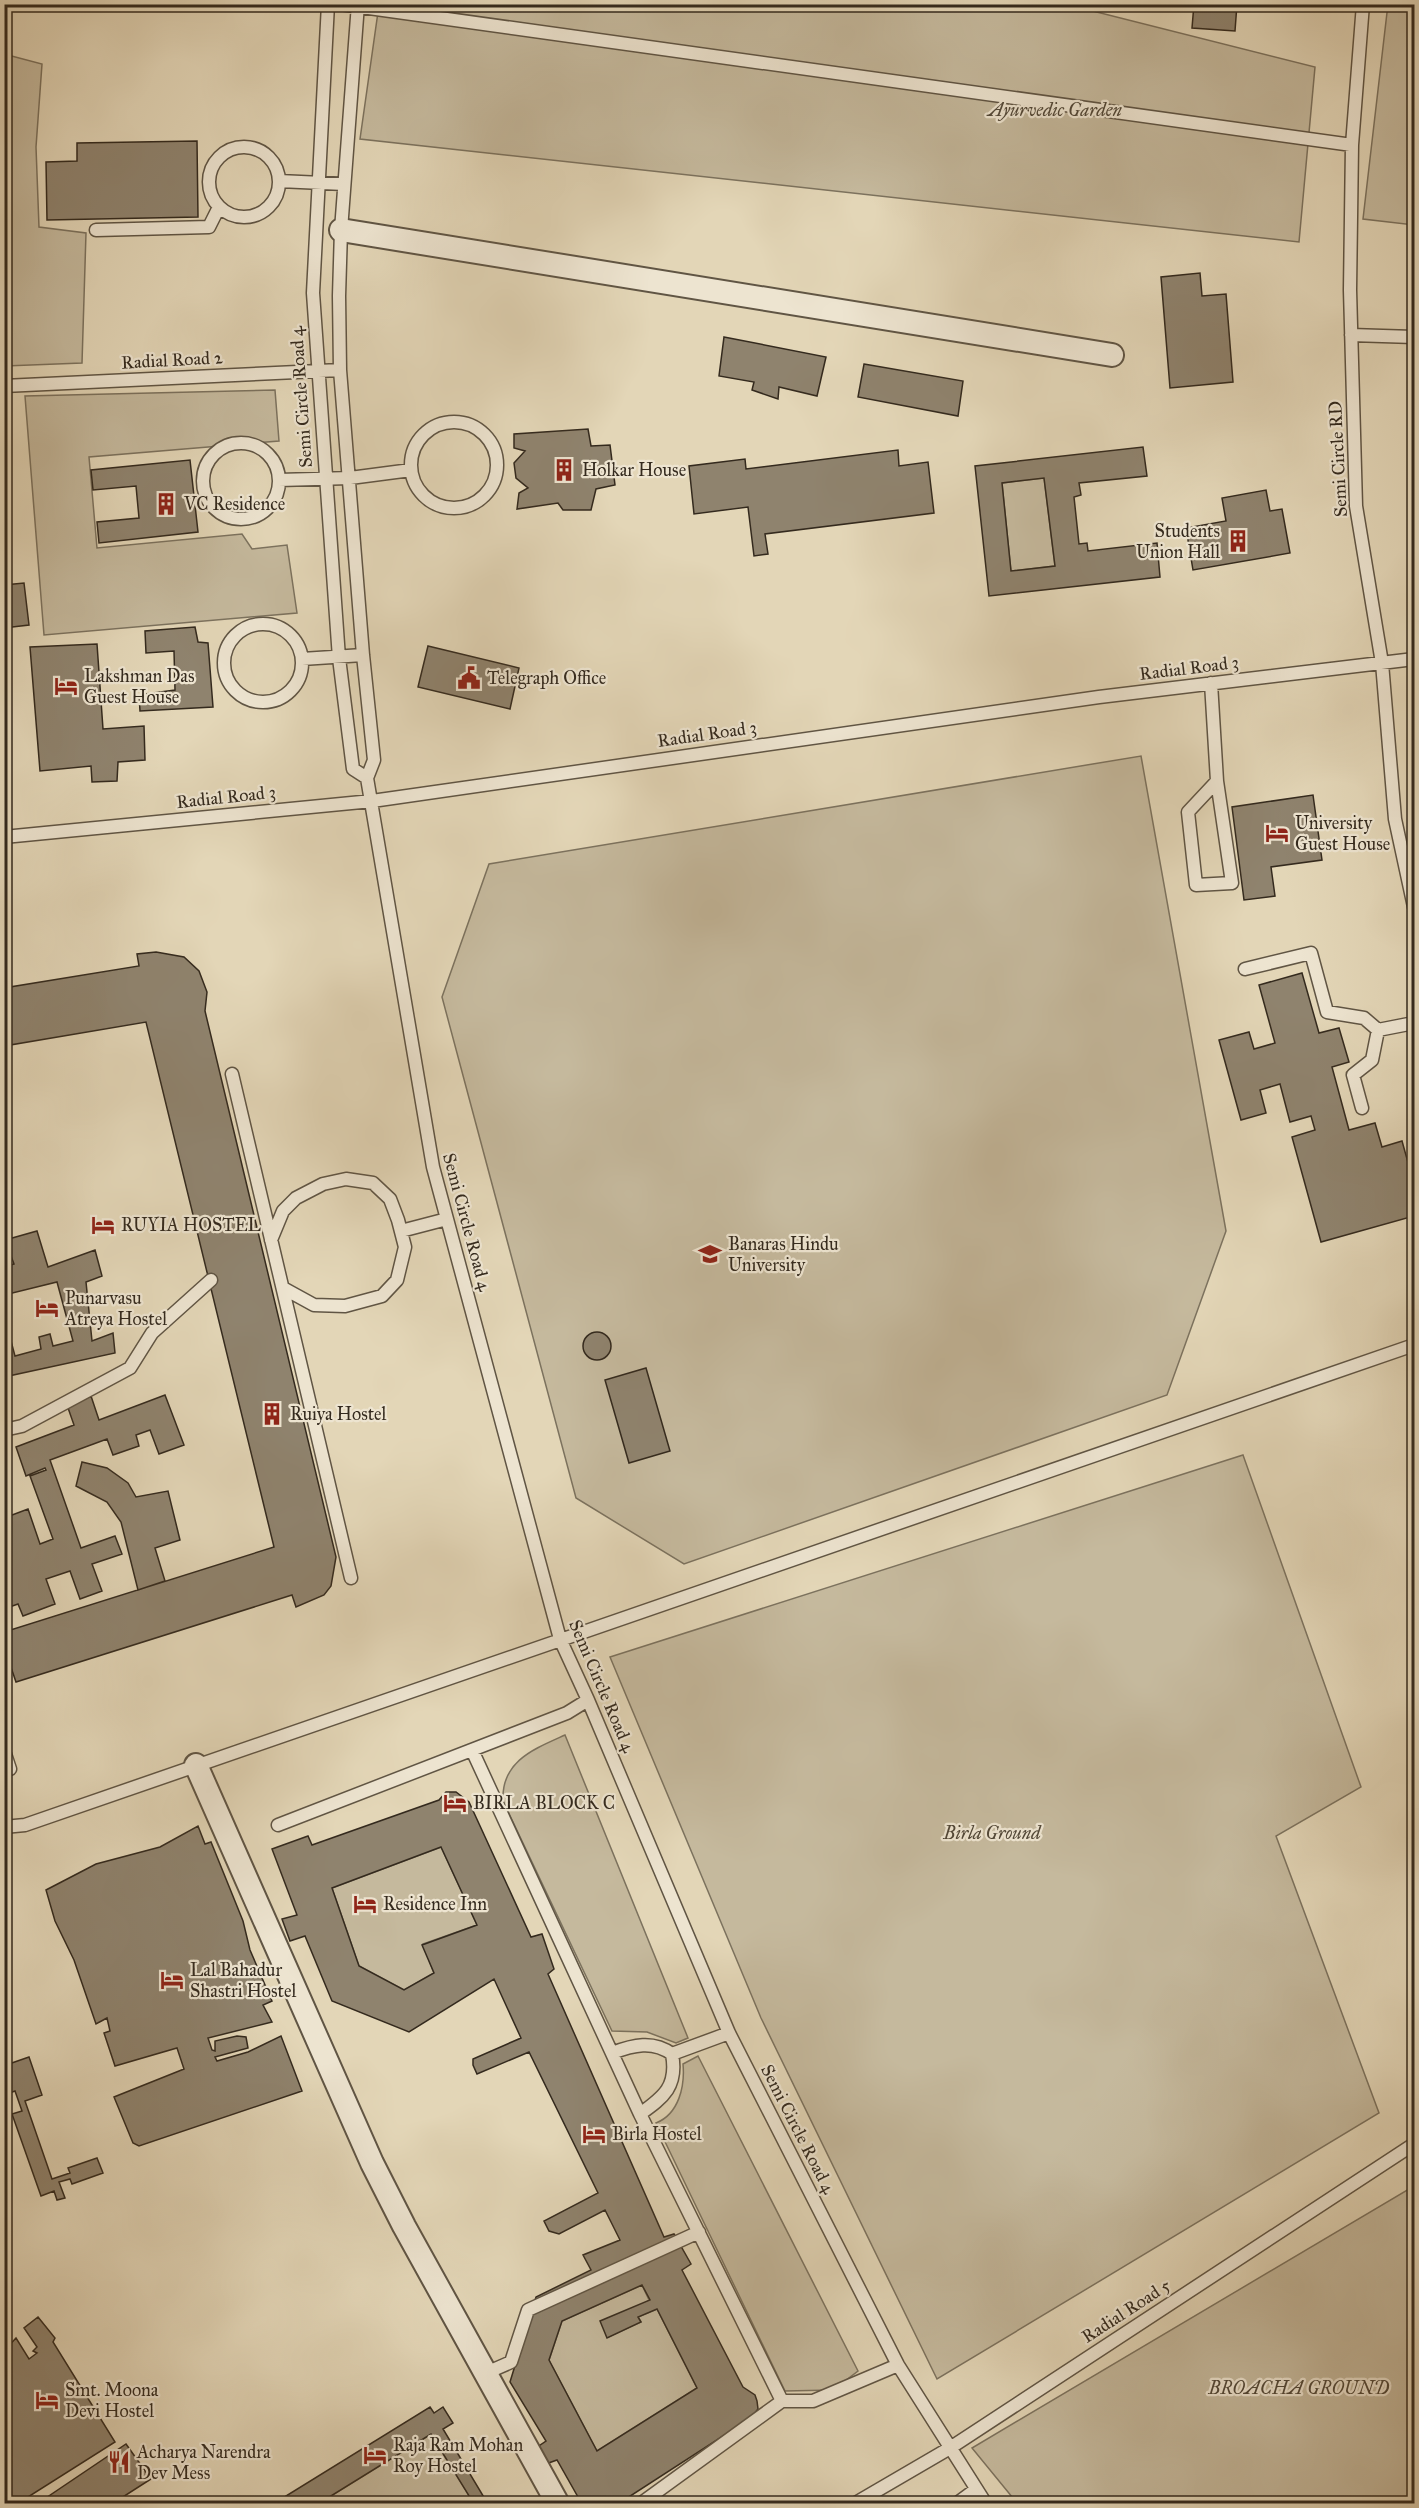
<svg xmlns="http://www.w3.org/2000/svg" width="1419" height="2508" viewBox="0 0 1419 2508" font-family="'IM FELL Great Primer',serif">
<style>
.green{fill:#c5b99d;stroke:#7c725e;stroke-width:1.5}
.building{fill:#8f836e;stroke:#342a1e;stroke-width:1.5;fill-rule:evenodd}
.lines{fill:none;stroke-linecap:round;stroke-linejoin:round}
.service-casing{stroke:#605544;stroke-width:15}
.minor-casing{stroke:#605544;stroke-width:26}
.service{stroke:#ede4d0;stroke-width:12}
.minor{stroke:#ede4d0;stroke-width:22}
.labels{text-anchor:middle;stroke-width:4.5;stroke-linejoin:round;paint-order:stroke}
.park-label{font-size:18px;font-style:italic;fill:#514737;stroke:#ede4d0}
.street-label{font-size:18px;fill:#342a1e;stroke:#ede4d0}
.poi-label{font-size:18px;fill:#342a1e;stroke:#ede4d0;text-anchor:start}
</style>
<rect width="100%" height="100%" fill="#e3d6b7"/>
<filter id="stains"><feTurbulence type="fractalNoise" baseFrequency=".00333" numOctaves="4"/><feColorMatrix values="0 0 0 0 .2 0 0 0 0 .09 0 0 0 0 .02 0 0 0 .5 -.17"/></filter>
<radialGradient id="worn" r=".72"><stop offset=".6" stop-color="#630" stop-opacity="0"/><stop offset="1" stop-color="#630" stop-opacity=".3"/></radialGradient>
<path class="green" d="M 1388,4 L 1414,5 L 1414,225 L 1363,219 Z
M 379,5 L 1069,5 L 1315,67 L 1299,242 L 360,139 Z
M 4,54 L 42,64 L 36,147 L 39,227 L 86,233 L 82,363 L 5,366 Z
M 275,390 L 279,441 L 89,457 L 97,548 L 242,534 L 252,549 L 287,545 L 297,613 L 44,635 L 25,396 Z
M 1044,478 L 1055,566 L 1011,571 L 1002,483 Z
M 1141,756 L 1226,1231 L 1167,1395 L 684,1564 L 576,1498 L 442,997 L 489,864 Z
M 1243,1455 L 1361,1787 L 1276,1836 L 1379,2113 L 937,2379 L 761,2018 L 610,1657 Z
M 565,1735 L 688,2038 L 676,2043 L 647,2032 L 612,2031 L 503,1801 C 501,1761 534,1749 565,1735 Z
M 441,1847 L 477,1925 L 423,1944 L 434,1973 L 404,1990 L 359,1966 L 332,1888 Z
M 698,2056 L 858,2371 L 833,2390 L 785,2391 L 656,2123 C 679,2114 685,2086 683,2064 Z
M 1414,2186 L 1414,2503 L 1017,2503 L 972,2448 Z
M 642,2285 L 649,2300 L 608,2337 L 641,2322 L 638,2317 L 657,2309 L 697,2388 L 597,2451 L 549,2360 L 562,2321 Z
M 431,2434 L 474,2503 L 318,2504 Z"/>
<path class="building" d="M 1194,4 L 1237,4 L 1235,31 L 1192,28 Z
M 197,141 L 198,217 L 47,220 L 46,162 L 77,161 L 77,143 Z
M 1200,273 L 1202,296 L 1226,294 L 1233,382 L 1170,388 L 1161,277 Z
M 724,337 L 826,357 L 817,396 L 779,387 L 778,399 L 752,390 L 754,382 L 719,376 Z
M 864,364 L 963,381 L 958,416 L 858,397 Z
M 588,429 L 591,446 L 610,445 L 615,485 L 596,489 L 591,510 L 563,510 L 558,503 L 517,509 L 519,493 L 528,488 L 516,478 L 514,463 L 525,451 L 514,448 L 514,434 Z
M 1143,447 L 1147,476 L 1079,483 L 1081,495 L 1074,497 L 1079,544 L 1087,543 L 1088,551 L 1157,543 L 1160,577 L 989,596 L 975,466 ZM 1044,478 L 1055,566 L 1011,571 L 1002,483 Z
M 898,450 L 899,466 L 928,462 L 934,513 L 765,534 L 768,554 L 754,556 L 748,507 L 694,514 L 689,466 L 745,459 L 746,469 Z
M 190,460 L 198,532 L 99,543 L 97,522 L 139,518 L 136,486 L 93,490 L 91,470 Z
M 1266,490 L 1270,511 L 1282,509 L 1290,553 L 1193,570 L 1186,528 L 1226,521 L 1222,498 Z
M 24,583 L 29,625 L 4,628 L 4,585 Z
M 195,627 L 198,642 L 208,643 L 213,707 L 140,711 L 139,695 L 175,690 L 174,651 L 146,653 L 145,631 Z
M 97,644 L 103,729 L 144,726 L 145,760 L 118,762 L 117,781 L 92,782 L 91,766 L 40,771 L 30,647 Z
M 428,646 L 519,668 L 510,709 L 418,687 Z
M 1313,795 L 1322,860 L 1271,867 L 1275,896 L 1244,900 L 1232,807 Z
M 156,952 L 184,957 L 199,971 L 207,992 L 205,1011 L 336,1557 L 331,1586 L 324,1595 L 296,1607 L 292,1595 L 16,1682 L 4,1647 L 4,1632 L 274,1547 L 146,1022 L 4,1046 L 4,988 L 139,966 L 137,954 Z
M 1302,973 L 1319,1033 L 1339,1028 L 1349,1062 L 1332,1067 L 1349,1130 L 1375,1123 L 1382,1147 L 1402,1141 L 1414,1184 L 1414,1216 L 1321,1242 L 1292,1137 L 1315,1130 L 1311,1116 L 1290,1122 L 1280,1084 L 1260,1090 L 1266,1113 L 1241,1120 L 1219,1040 L 1249,1032 L 1254,1049 L 1275,1043 L 1259,985 Z
M 37,1231 L 48,1267 L 95,1250 L 102,1276 L 86,1282 L 92,1341 L 113,1333 L 115,1353 L 4,1377 L 4,1267 L 14,1264 L 5,1240 Z
M 57,1282 L 73,1341 L 53,1346 L 50,1334 L 39,1337 L 41,1349 L 15,1356 L 4,1315 L 4,1295 Z
M583 1346a14 14 0 1 1 28 0a14 14 0 1 1-28 0Z
M 646,1368 L 670,1451 L 629,1463 L 605,1380 Z
M 165,1395 L 184,1445 L 159,1454 L 150,1430 L 136,1435 L 139,1446 L 113,1455 L 107,1439 L 50,1460 L 81,1548 L 115,1536 L 122,1554 L 92,1564 L 102,1591 L 80,1599 L 70,1571 L 46,1579 L 55,1604 L 23,1616 L 18,1604 L 4,1609 L 4,1518 L 28,1509 L 40,1544 L 53,1539 L 30,1476 L 46,1470 L 45,1468 L 26,1476 L 16,1447 L 74,1425 L 67,1405 L 91,1396 L 99,1420 Z
M 82,1462 L 107,1468 L 128,1483 L 136,1497 L 168,1491 L 180,1540 L 155,1548 L 165,1581 L 138,1590 L 121,1522 L 107,1502 L 76,1486 Z
M 446,1792 L 456,1792 L 469,1802 L 531,1937 L 542,1934 L 554,1969 L 548,1974 L 664,2237 L 674,2234 L 691,2264 L 682,2270 L 743,2387 L 755,2395 L 757,2401 L 758,2409 L 751,2418 L 618,2504 L 582,2504 L 557,2460 L 543,2465 L 533,2450 L 546,2441 L 510,2382 L 536,2297 L 591,2270 L 583,2255 L 620,2240 L 605,2210 L 559,2234 L 549,2231 L 544,2221 L 598,2193 L 529,2052 L 477,2074 L 473,2065 L 473,2059 L 521,2038 L 494,1979 L 409,2032 L 332,2001 L 305,1936 L 290,1941 L 282,1919 L 297,1915 L 272,1849 L 308,1836 L 312,1845 L 439,1800 ZM 441,1847 L 477,1925 L 422,1945 L 434,1973 L 404,1990 L 359,1966 L 332,1888 ZM 642,2285 L 650,2300 L 600,2321 L 607,2338 L 641,2322 L 638,2317 L 657,2309 L 697,2388 L 597,2451 L 549,2360 L 562,2321 Z
M 198,1826 L 205,1844 L 211,1842 L 243,1921 L 250,1950 L 272,2001 L 263,2005 L 272,2022 L 208,2038 L 212,2050 L 215,2051 L 215,2041 L 237,2036 L 246,2037 L 248,2048 L 215,2057 L 217,2061 L 248,2052 L 281,2036 L 302,2091 L 139,2146 L 133,2143 L 114,2097 L 184,2069 L 177,2048 L 115,2066 L 104,2033 L 110,2031 L 107,2018 L 96,2024 L 74,1960 L 55,1921 L 46,1890 L 96,1864 L 160,1847 Z
M 29,2057 L 42,2095 L 25,2101 L 52,2179 L 70,2173 L 68,2168 L 97,2158 L 103,2173 L 72,2184 L 70,2179 L 59,2182 L 65,2198 L 57,2200 L 54,2191 L 41,2196 L 12,2114 L 22,2111 L 15,2091 L 4,2095 L 4,2072 L 8,2071 L 6,2065 Z
M 38,2317 L 55,2338 L 53,2342 L 115,2442 L 17,2504 L 4,2504 L 4,2351 L 16,2338 L 29,2359 L 37,2353 L 33,2351 L 37,2347 L 24,2328 Z
M 430,2407 L 434,2413 L 443,2407 L 453,2423 L 443,2429 L 488,2504 L 474,2504 L 431,2434 L 318,2504 L 273,2504 Z
M 126,2444 L 151,2479 L 112,2504 L 37,2504 Z
M 164,2497 L 168,2504 L 153,2504 Z"/>
<g class="lines">
<g class="service-casing">
<path id="service" d="M 328,4 L 313,293 L 339,658 L 353,769 L 367,778
M 340,4 L 1352,145
M 358,4 L 341,230 L 339,296 L 340,370 L 363,655 L 374,760 L 367,778 L 433,1167 L 560,1639 L 588,1700 L 729,2033 L 898,2365 L 986,2504
M 1363,4 L 1352,145 L 1350,290 L 1356,506 L 1382,663 L 1395,819 L 1414,907
M209 182a35 35 0 1 1 70 0a35 35 0 1 1-70 0Z
M 279,181 L 344,184
M 96,230 L 209,227 L 219,207
M 1351,335 L 1414,337
M 4,386 L 340,370
M411 465a43 43 0 1 1 86 0a43 43 0 1 1-86 0Z
M203 481a38 38 0 1 1 76 0a38 38 0 1 1-76 0Z
M 279,480 L 350,478 L 411,470
M224 663a39 39 0 1 1 78 0a39 39 0 1 1-78 0Z
M 302,659 L 363,655
M 1211,683 L 1217,781 L 1232,883 L 1196,885 L 1188,812 L 1217,781
M 4,837 L 372,801 L 1099,697 L 1414,659
M 1245,969 L 1311,953 L 1327,1012 L 1364,1018 L 1378,1030 L 1414,1023
M 232,1074 L 351,1578
M 1362,1108 L 1353,1075 L 1372,1060 L 1378,1030
M 401,1231 L 447,1219
M 271,1240 L 283,1211 L 296,1198 L 323,1184 L 346,1179 L 373,1183 L 390,1199 L 398,1220 L 405,1247 L 397,1280 L 382,1296 L 345,1306 L 314,1305 L 283,1288
M 4,1430 L 22,1426 L 130,1368 L 152,1333 L 211,1280
M 472,1750 L 640,2114 L 782,2401 L 813,2401 L 898,2365
M 4,1751 L 10,1769
M 278,1825 L 567,1713 L 588,1700
M 4,1827 L 25,1825 L 1414,1345
M 612,2053 C 633,2045 653,2040 672,2054 C 678,2086 664,2097 640,2114
M 672,2054 L 729,2033
M 486,2373 L 511,2362 L 528,2310 L 699,2232
M 640,2504 L 782,2401
M 854,2504 L 950,2448 L 1414,2144
M 956,2504 L 975,2490"/>
</g>
<g class="minor-casing">
<path id="minor" d="M 341,230 L 1112,355
M 196,1765 L 372,2163 L 404,2226 L 558,2504"/>
</g>
<use href="#service" class="service"/>
<use href="#minor" class="minor"/>
</g>
<defs>
<g id="building-bare" transform="scale(1.8)"><path d="M-4-6H4V6H1V3H-1V6H-4ZM-2.5-4.3h1.7v1.8h-1.7ZM.8-4.3h1.7v1.8H.8ZM-2.5-1h1.7V.8h-1.7ZM.8-1h1.7V.8H.8Z" fill="#8f2418" stroke="#ede4d0" stroke-width="2.5" paint-order="stroke"/></g>
<g id="civic-bare" transform="scale(1.8)"><path d="M-.6-6.5H3V-4.5H.6V-3L4-1V1h2V6H-6V1h2V-1L-.6-3ZM-1.2 2.5V6h2.4V2.5Z" fill="#8f2418" stroke="#ede4d0" stroke-width="2.5" paint-order="stroke"/></g>
<g id="hotel-bare" transform="scale(1.8)"><path d="M-6-4.5h1.5V1H6V5H4.5V3h-9V5H-6ZM-4 0a1.8 1.8 0 1 1 3.6 0ZM.5 0V-2.5h3Q6-2.5 6 0Z" fill="#8f2418" stroke="#ede4d0" stroke-width="2.5" paint-order="stroke"/></g>
<g id="university-bare" transform="scale(1.8)"><path d="M0-5L7-2L0 1L-7-2ZM-4 1L0 2.5L4 1V4Q0 6-4 4Z" fill="#8f2418" stroke="#ede4d0" stroke-width="2.5" paint-order="stroke"/></g>
<g id="restaurant-bare" transform="scale(1.8)"><path d="M-5-6h1v4h1v-4h1v4h1v-4h1v5L-1.5 .5V6h-2V.5L-5-1ZM5-6V6H3V1.5H1.5Q1.5-4 5-6Z" fill="#8f2418" stroke="#ede4d0" stroke-width="2.5" paint-order="stroke"/></g>
</defs>
<g fill-rule="evenodd">
<use href="#building-bare" x="564" y="470"/>
<use href="#building-bare" x="166" y="504"/>
<use href="#building-bare" x="1238" y="541"/>
<use href="#civic-bare" x="469" y="678"/>
<use href="#hotel-bare" x="66" y="686"/>
<use href="#hotel-bare" x="1277" y="833"/>
<use href="#hotel-bare" x="103" y="1225"/>
<use href="#university-bare" x="710" y="1254"/>
<use href="#hotel-bare" x="47" y="1308"/>
<use href="#building-bare" x="272" y="1414"/>
<use href="#hotel-bare" x="455" y="1803"/>
<use href="#hotel-bare" x="365" y="1904"/>
<use href="#hotel-bare" x="172" y="1980"/>
<use href="#hotel-bare" x="594" y="2134"/>
<use href="#hotel-bare" x="47" y="2400"/>
<use href="#hotel-bare" x="375" y="2455"/>
<use href="#restaurant-bare" x="119" y="2462"/>
</g>
<g class="labels">
<g class="park-label">
<text x="1055" y="116">Ayurvedic Garden</text>
<text x="992" y="1839">Birla Ground</text>
<text x="1299" y="2394">BROACHA GROUND</text>
</g>
<g class="street-label">
<text transform="translate(172 360) rotate(-3)" y="6">Radial Road 2</text>
<text transform="translate(301 397) rotate(-94)" y="6">Semi Circle Road 4</text>
<text transform="translate(1338 459) rotate(-93)" y="6">Semi Circle RD</text>
<text transform="translate(1189 668) rotate(-7)" y="6">Radial Road 3</text>
<text transform="translate(707 734) rotate(-8)" y="6">Radial Road 3</text>
<text transform="translate(226 797) rotate(-6)" y="6">Radial Road 3</text>
<text transform="translate(467 1222) rotate(75)" y="6">Semi Circle Road 4</text>
<text transform="translate(602 1686) rotate(67)" y="6">Semi Circle Road 4</text>
<text transform="translate(798 2129) rotate(63)" y="6">Semi Circle Road 4</text>
<text transform="translate(1126 2311) rotate(-33)" y="6">Radial Road 5</text>
</g>
<g class="poi-label">
<text x="582" y="476">Holkar House</text>
<text x="184" y="510">VC Residence</text>
<text x="1220" y="537" text-anchor="end">Students<tspan x="1220" dy="21">Union Hall</tspan></text>
<text x="84" y="682">Lakshman Das<tspan x="84" dy="21">Guest House</tspan></text>
<text x="487" y="684">Telegraph Office</text>
<text x="1295" y="829">University<tspan x="1295" dy="21">Guest House</tspan></text>
<text x="121" y="1231">RUYIA HOSTEL</text>
<text x="728" y="1250">Banaras Hindu<tspan x="728" dy="21">University</tspan></text>
<text x="65" y="1304">Punarvasu<tspan x="65" dy="21">Atreya Hostel</tspan></text>
<text x="290" y="1420">Ruiya Hostel</text>
<text x="473" y="1809">BIRLA BLOCK C</text>
<text x="383" y="1910">Residence Inn</text>
<text x="190" y="1976">Lal Bahadur<tspan x="190" dy="21">Shastri Hostel</tspan></text>
<text x="612" y="2140">Birla Hostel</text>
<text x="65" y="2396">Smt. Moona<tspan x="65" dy="21">Devi Hostel</tspan></text>
<text x="393" y="2451">Raja Ram Mohan<tspan x="393" dy="21">Roy Hostel</tspan></text>
<text x="137" y="2458">Acharya Narendra<tspan x="137" dy="21">Dev Mess</tspan></text>
</g>
</g>
<rect width="1419" height="2508" fill="none" stroke="#e3d6b7" stroke-width="24"/>
<rect x="6" y="6" width="1407" height="2496" fill="none" stroke="#342a1e" stroke-width="3"/>
<rect x="12" y="12" width="1395" height="2484" fill="none" stroke="#342a1e" stroke-width="1.5"/>
<rect width="100%" height="100%" filter="url(#stains)"/>
<rect width="100%" height="100%" fill="url(#worn)"/>
</svg>
